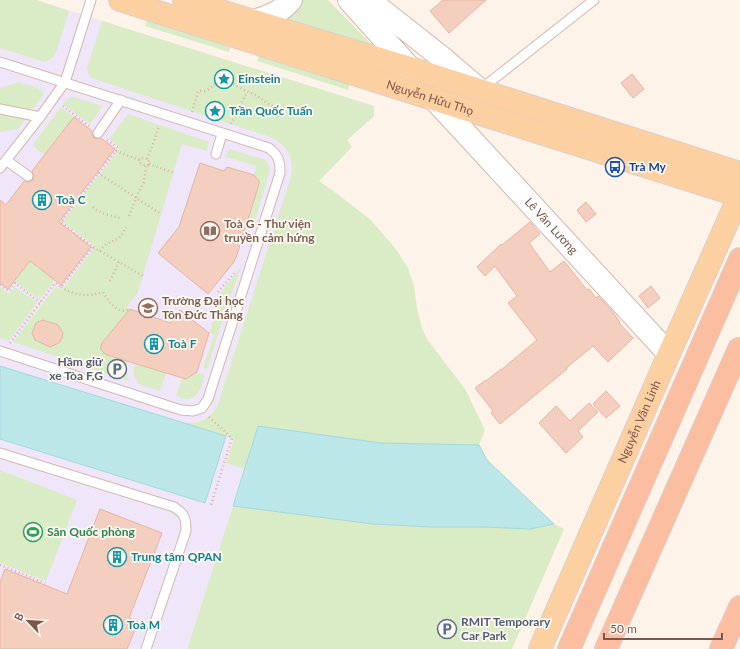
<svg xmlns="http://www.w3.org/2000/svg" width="740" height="649" viewBox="0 0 740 649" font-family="Lato,sans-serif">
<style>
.education{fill:#f0e6fa}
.green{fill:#daecc6}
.water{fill:#bce7e8;stroke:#a2d8db}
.building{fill:#f4cfc0;stroke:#e7b3a0}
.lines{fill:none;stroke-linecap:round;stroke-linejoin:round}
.service-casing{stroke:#d1b9ae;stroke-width:11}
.tertiary-casing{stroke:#d1b9ae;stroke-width:24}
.primary-casing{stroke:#dad0cd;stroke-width:24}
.trunk-casing{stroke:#dad0cd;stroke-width:24}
.path{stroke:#dab1a2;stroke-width:2.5;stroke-dasharray:1 3;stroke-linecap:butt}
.service{stroke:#fff;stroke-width:9}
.tertiary{stroke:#fff;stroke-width:22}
.primary{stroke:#fdd0a1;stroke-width:22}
.trunk{stroke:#fbbea0;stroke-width:22}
.labels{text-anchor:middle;stroke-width:3.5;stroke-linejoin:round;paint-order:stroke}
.culture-label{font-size:12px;font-weight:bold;fill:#0d838f;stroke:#fff8f1;text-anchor:start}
.street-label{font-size:12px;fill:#7a564b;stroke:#fff8f1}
.transit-label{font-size:12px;font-weight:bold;fill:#164399;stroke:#fff8f1;text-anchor:start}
.education-label{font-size:12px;font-weight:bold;fill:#785e54;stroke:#fff8f1;text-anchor:start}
.service-label{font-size:12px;font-weight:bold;fill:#4e5e75;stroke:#fff8f1;text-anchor:end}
.leisure-label{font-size:12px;font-weight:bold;fill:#27864d;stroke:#fff8f1;text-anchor:start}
</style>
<rect width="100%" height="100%" fill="#fdf3e9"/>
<path class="education" d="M 0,0 L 36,0 L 374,106 L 374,116 L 347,140 L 352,147 L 319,181 L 245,469 L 187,649 L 0,649 Z"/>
<path class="green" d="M 0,0 L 36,0 L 69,11 L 57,50 C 54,57 51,60 44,62 L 0,48 Z
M 297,0 L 328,0 L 371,44 L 283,18 Z
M 148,18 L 231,45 L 229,52 L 145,26 Z
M 102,21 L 374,106 L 374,116 L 347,140 L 352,147 L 319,181 L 332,190 L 370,219 L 395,248 L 408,268 L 414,286 L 417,308 L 422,328 L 427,339 L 465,389 L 485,430 L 479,445 L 381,443 L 258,426 L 245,469 L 226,463 L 234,439 L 179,422 C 197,425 206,422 217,407 L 291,176 C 294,157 287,145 270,137 L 94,79 C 89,77 88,74 87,68 Z
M 259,54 L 350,83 L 348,90 L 257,61 Z
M 19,82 L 40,89 L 43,92 L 43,95 L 34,108 L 28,109 L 0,104 L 0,88 Z
M 70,97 L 75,97 L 103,106 L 90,124 L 63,104 L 66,100 Z
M 61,107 L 74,117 L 44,155 L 33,146 L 33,144 Z
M 0,114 L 26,119 L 18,129 L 0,132 Z
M 128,114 L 209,142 L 207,151 L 182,144 L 138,292 L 126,308 L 130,309 L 102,343 L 102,350 C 108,358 119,359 128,361 C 126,370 125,373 129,381 L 13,342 L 56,286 L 62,290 L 95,247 L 63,221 L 120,148 L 109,139 Z
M 229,149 L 263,159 C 270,162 270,167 269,174 L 253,227 L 247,225 L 259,184 L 259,181 L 254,175 L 256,166 L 226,157 Z
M 30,261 L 55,280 L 39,300 L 15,281 Z
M 241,267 L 230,298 L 220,293 Z
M 0,287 L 9,294 L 15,287 L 37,303 L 9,341 L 0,338 Z
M 225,300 L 229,301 L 207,369 L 203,368 L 214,335 L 209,333 L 218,305 L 223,306 Z
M 135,364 L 166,373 L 160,391 L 139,384 C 134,376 132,373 135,364 Z
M 197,372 L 205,375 C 203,383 199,397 189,399 C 185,400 180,397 176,396 L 182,378 L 186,379 Z
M 0,470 L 77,500 L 46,581 L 0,563 Z
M 233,506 L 373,524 L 430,527 L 484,527 L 530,529 L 554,524 L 564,529 L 512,649 L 187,649 Z"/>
<path class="water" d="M 0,366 L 226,436 L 205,503 L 0,439 Z
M 258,426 L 381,443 L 479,445 L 487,460 L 554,524 L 530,529 L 484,527 L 430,527 L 373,524 L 233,506 Z"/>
<path class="building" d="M 443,0 L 486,0 L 449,33 L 430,11 Z
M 632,74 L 644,89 L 633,98 L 621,83 Z
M 74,117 L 92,131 L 92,135 L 94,138 L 98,139 L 101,138 L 115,149 L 59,222 L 91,247 L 61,285 L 30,261 L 8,289 L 0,283 L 0,200 L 6,205 L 24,181 L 28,182 L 33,180 L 34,176 L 32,171 Z
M 200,163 L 224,171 L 227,167 L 254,175 L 259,181 L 259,184 L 236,258 L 233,263 L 208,294 L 158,253 L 179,227 Z
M 586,202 L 596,214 L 586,222 L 577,210 Z
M 530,222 L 540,234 L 529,243 L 550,272 L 564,261 L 587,290 L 589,289 L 596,298 L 598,296 L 611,310 L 620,322 L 619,323 L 633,338 L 608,362 L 593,346 L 566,368 L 567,369 L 500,424 L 491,413 L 493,411 L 475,388 L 486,380 L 486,381 L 501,369 L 501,370 L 537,340 L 508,303 L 517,296 L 495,266 L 485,276 L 477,267 L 501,244 L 502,245 Z
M 651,286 L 660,298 L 648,308 L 639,296 Z
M 130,309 L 170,323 L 180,310 L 209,333 L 197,372 L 186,379 L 107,355 L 104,353 L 101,350 L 101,346 L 102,343 Z
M 43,320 L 58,325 L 63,333 L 62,338 L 59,343 L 50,347 L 35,340 L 32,333 L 36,323 Z
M 606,391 L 620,406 L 606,418 L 593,404 Z
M 589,403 L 598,412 L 578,431 L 583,437 L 566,453 L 539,423 L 556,406 L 570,421 Z
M 100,509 L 162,533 L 129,618 L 138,622 L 127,649 L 0,649 L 0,582 L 5,569 L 67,594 Z"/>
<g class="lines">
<g class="service-casing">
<path id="service" d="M 0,62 L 269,148 C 279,156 280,161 280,173 L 208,399 L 202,408 L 193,411 L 181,410 L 0,351
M 481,89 L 594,0
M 0,109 L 40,117
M 98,133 L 121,100
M 216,154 L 222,134
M 6,160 L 28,176
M 0,168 L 40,117 L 65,82 L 91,0
M 0,453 L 174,507 C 185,514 186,518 186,531 L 146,649"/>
</g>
<g class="tertiary-casing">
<g id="tertiary">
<path d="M 349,0 L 410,68"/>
<path d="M 369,0 L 445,60 L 480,90"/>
<path d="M 254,21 C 269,16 280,13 291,0"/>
<path id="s1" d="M 434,99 L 669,354"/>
</g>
</g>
<g class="primary-casing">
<g id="primary">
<path id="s2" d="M 120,0 L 740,196"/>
<path d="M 184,0 L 410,68 L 740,173"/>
<path id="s3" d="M 540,649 L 669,354 L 740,194"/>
</g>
</g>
<g class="trunk-casing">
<path id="trunk" d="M 569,649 L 740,259
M 606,649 L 739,349
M 721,649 L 740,607"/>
</g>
<path class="path" d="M 63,106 L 89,126
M 192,112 L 198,91 C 200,91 203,91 205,91 C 211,89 214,83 221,82 C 232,81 237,87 246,91 C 251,93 256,95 260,98 C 264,100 266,103 270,105 C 282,111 286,103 297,116
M 231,124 L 247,92
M 107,140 L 118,148 L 61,222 L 93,247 L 143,276
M 116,151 L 139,160 L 140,163 L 144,165 L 148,165 L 149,160 L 145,158 L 141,158 L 139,160
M 147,159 L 154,141 L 159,126
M 149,164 L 174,173
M 98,173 L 161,214
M 93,207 C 101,215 112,215 122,219
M 129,216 L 136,198 L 144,182 L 146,166
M 100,251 C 106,242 111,243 119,238 C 122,235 124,231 126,227
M 110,281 L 119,262
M 0,285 L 9,291 L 15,283 L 40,303
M 61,287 C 75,296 88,297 103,292 C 108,301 114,310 125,311 L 128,309
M 218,292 L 235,272
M 10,343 L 55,283 L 61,287 L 93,247
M 209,417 L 232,438 L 211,505
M 0,565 L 45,583"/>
<use href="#service" class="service"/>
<use href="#tertiary" class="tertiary"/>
<use href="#primary" class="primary"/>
<use href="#trunk" class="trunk"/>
</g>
<defs>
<g id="sight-ring" transform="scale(1)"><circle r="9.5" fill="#fff8f1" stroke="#0f9aa8" stroke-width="1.5"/><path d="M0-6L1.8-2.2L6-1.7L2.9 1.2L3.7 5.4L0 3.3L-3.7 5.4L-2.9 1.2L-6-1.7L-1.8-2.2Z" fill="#0f9aa8"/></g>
<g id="bus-ring" transform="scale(1)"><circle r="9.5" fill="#fff8f1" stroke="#1a4fb4" stroke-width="1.5"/><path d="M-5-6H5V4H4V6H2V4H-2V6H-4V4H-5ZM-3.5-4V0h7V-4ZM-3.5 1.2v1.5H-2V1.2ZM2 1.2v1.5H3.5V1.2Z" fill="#1a4fb4"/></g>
<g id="building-ring" transform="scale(1)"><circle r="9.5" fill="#fff8f1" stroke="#0f9aa8" stroke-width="1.5"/><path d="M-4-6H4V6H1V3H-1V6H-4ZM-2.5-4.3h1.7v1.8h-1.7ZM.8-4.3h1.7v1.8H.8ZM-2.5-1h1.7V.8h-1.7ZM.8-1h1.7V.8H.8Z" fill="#0f9aa8"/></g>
<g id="library-ring" transform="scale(1)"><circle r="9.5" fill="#fff8f1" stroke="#8d6e63" stroke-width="1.5"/><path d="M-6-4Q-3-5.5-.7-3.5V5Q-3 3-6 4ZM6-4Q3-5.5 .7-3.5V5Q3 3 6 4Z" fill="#8d6e63"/></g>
<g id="university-ring" transform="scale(1)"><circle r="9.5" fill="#fff8f1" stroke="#8d6e63" stroke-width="1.5"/><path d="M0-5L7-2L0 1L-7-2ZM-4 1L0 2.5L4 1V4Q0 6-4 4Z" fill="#8d6e63"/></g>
<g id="parking-ring" transform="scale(1)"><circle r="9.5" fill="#fff8f1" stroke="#5c6f8a" stroke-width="1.5"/><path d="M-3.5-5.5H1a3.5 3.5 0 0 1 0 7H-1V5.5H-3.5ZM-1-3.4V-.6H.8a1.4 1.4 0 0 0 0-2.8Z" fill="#5c6f8a"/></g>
<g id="stadium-ring" transform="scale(1)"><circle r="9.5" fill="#fff8f1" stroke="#2e9e5b" stroke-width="1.5"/><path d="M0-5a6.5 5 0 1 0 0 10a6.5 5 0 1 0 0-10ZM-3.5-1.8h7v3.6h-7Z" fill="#2e9e5b"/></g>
</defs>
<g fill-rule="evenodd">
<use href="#sight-ring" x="224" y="79"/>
<use href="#sight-ring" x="215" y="111"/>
<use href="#bus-ring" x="615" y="167"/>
<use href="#building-ring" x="42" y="200"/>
<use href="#library-ring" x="210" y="231"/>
<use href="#university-ring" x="148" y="308"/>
<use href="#building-ring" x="154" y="344"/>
<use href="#parking-ring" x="117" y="369"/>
<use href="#stadium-ring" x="33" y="532"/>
<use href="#building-ring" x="117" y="557"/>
<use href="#building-ring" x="113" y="625"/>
<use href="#parking-ring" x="447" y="629"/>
</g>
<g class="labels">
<g class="culture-label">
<text x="238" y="83">Einstein</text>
<text x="229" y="115">Trần Quốc Tuấn</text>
<text x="56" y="204">Toà C</text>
<text x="168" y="348">Toà F</text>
<text x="131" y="561">Trung tâm QPAN</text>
<text x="127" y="629">Toà M</text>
</g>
<g class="street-label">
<text dy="4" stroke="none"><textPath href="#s2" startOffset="325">Nguyễn Hữu Thọ</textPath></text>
<text dy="4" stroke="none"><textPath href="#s1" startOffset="173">Lê Văn Lương</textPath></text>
<text dy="4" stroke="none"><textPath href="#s3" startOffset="248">Nguyễn Văn Linh</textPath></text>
</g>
<g class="transit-label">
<text x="629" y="171">Trà My</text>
</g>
<g class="education-label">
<text x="224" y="228">Toà G - Thư viện<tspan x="224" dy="14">truyền cảm hứng</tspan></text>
<text x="162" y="305">Trường Đại học<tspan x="162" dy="14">Tôn Đức Thắng</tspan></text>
</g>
<g class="service-label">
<text x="103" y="366">Hầm giữ<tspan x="103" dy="14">xe Tòa F,G</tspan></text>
<text x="461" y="626" text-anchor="start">RMIT Temporary<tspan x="461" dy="14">Car Park</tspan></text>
</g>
<g class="leisure-label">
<text x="47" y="536">Sân Quốc phòng</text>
</g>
</g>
<g transform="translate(28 621) rotate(295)" stroke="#fff8f1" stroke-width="3" paint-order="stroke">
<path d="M0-3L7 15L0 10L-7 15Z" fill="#7a564b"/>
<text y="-6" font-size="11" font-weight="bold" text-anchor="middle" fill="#7a564b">B</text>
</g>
<path d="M604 633v6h118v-6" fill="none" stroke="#7a564b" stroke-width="2"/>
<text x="610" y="633" font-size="12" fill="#7a564b" stroke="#fff8f1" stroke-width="3" paint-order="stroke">50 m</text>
</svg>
